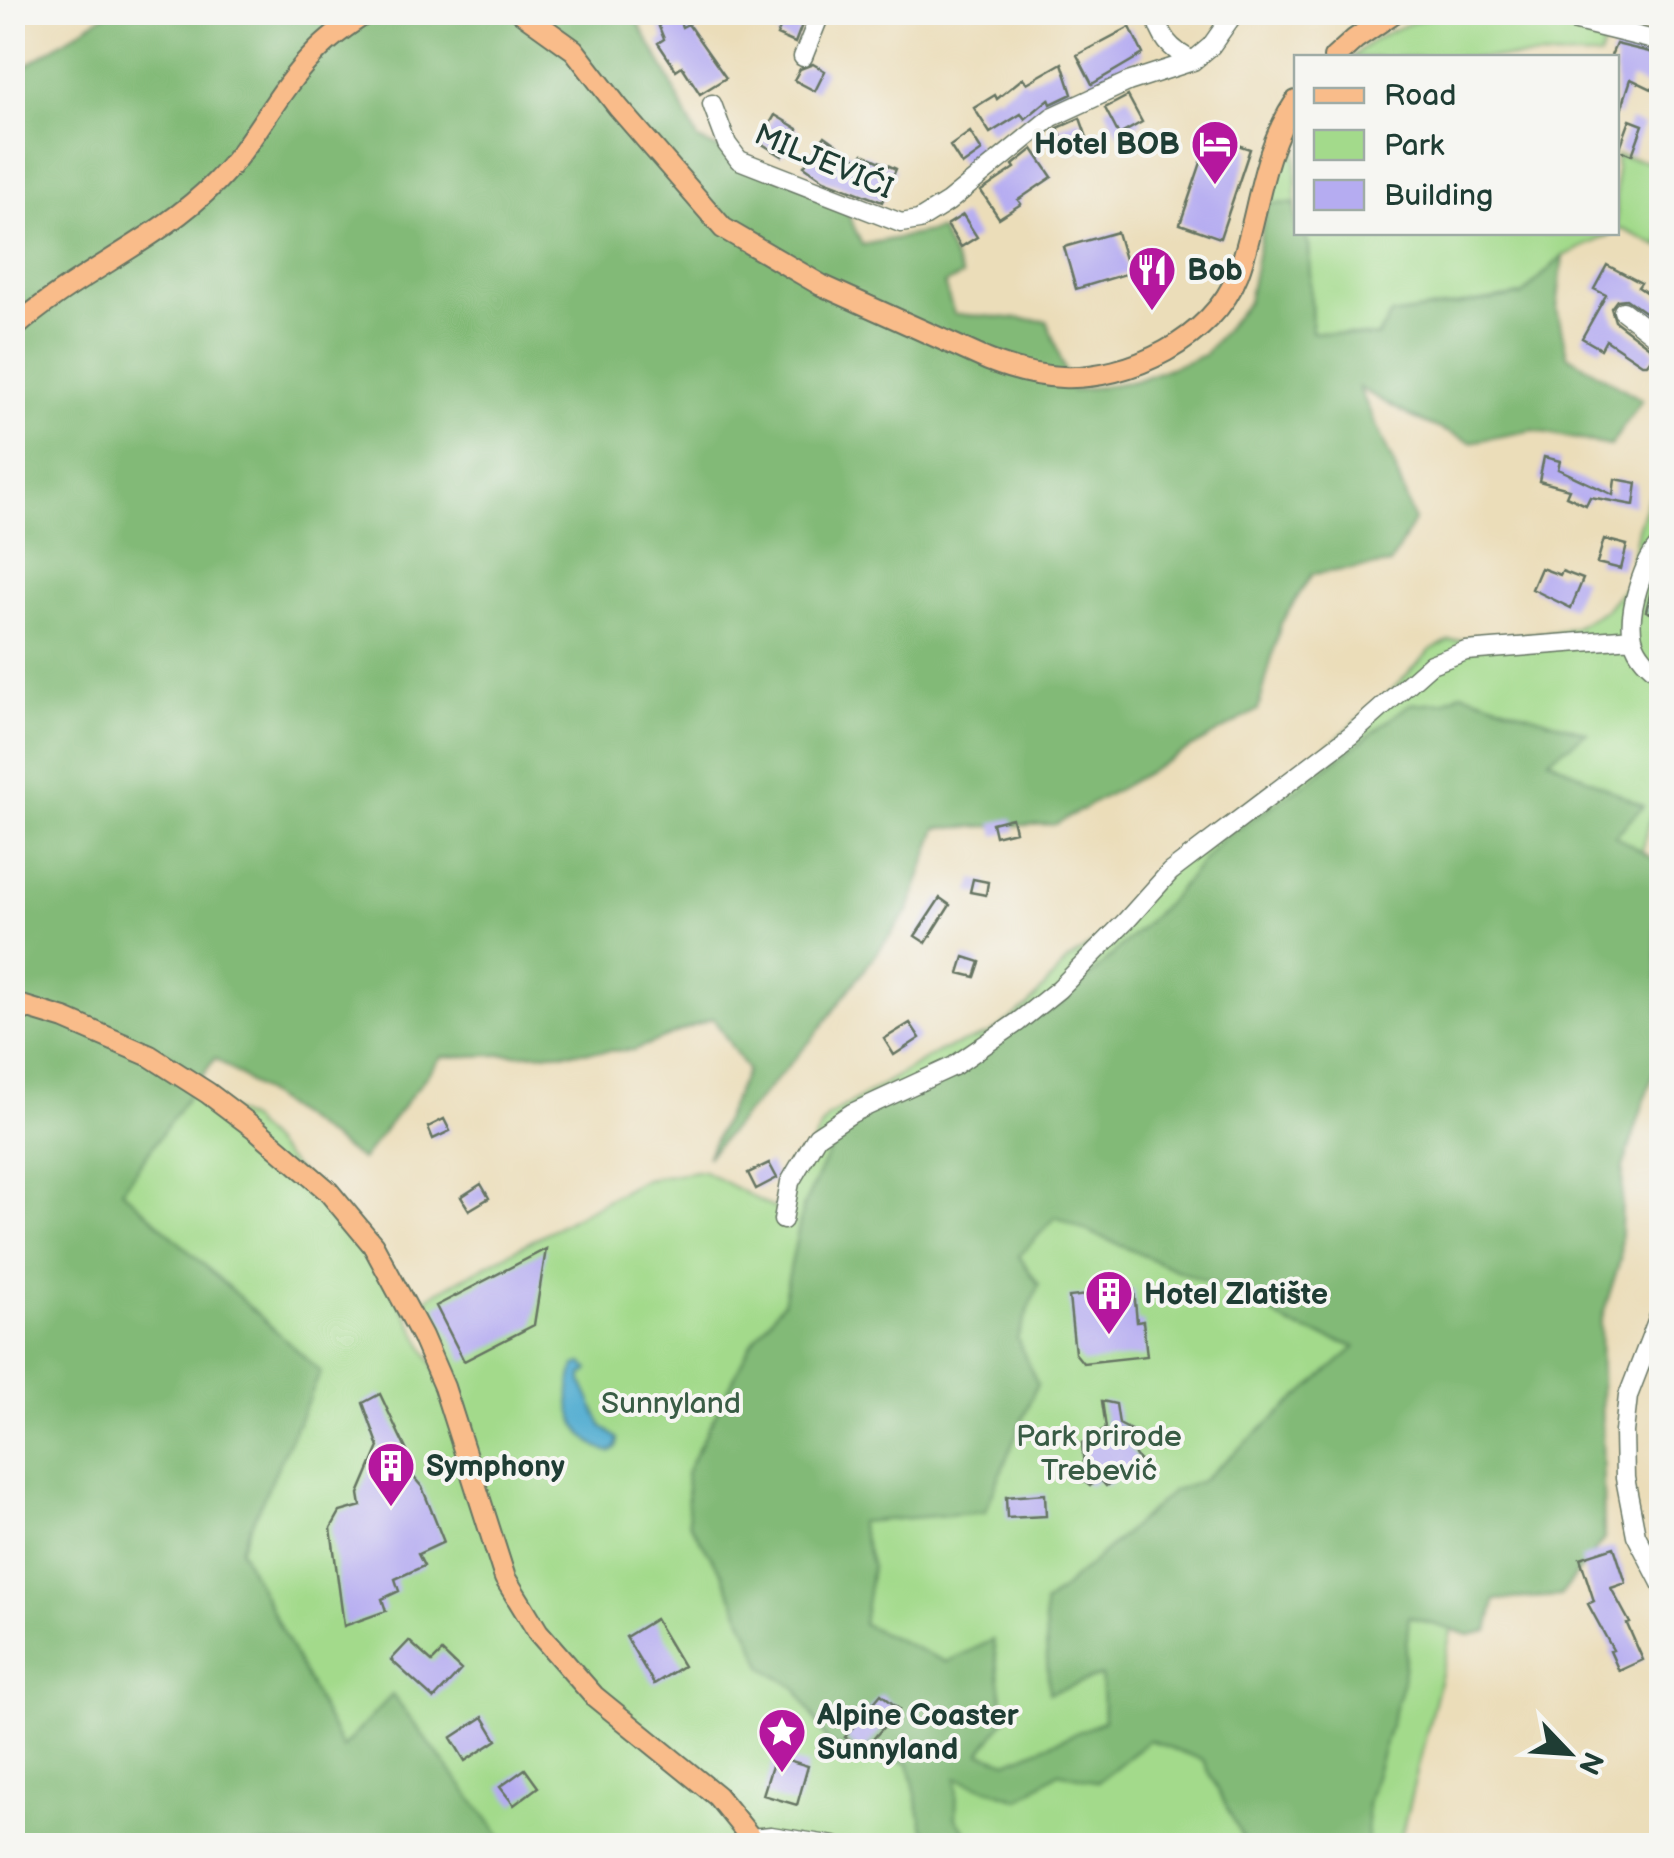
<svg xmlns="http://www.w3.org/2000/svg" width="1674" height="1858" viewBox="0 0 1674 1858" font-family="'Balsamiq Sans',sans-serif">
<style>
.green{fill:#a3da8b;stroke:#618c60;stroke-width:2.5}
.forest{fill:#82ba77;stroke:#507c56;stroke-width:2.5;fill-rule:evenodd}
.water{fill:#53add1;stroke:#397582;stroke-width:2.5}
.building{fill:#b5acf1}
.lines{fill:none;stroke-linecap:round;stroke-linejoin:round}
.minor-casing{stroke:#667563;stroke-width:21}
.major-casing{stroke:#667563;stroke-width:24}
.minor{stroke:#fff;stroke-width:18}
.major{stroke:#f9bc8a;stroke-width:20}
.labels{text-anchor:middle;stroke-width:8;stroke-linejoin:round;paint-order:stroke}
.poi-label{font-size:30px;font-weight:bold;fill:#1f3d34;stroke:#f6f6f2;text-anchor:start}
.street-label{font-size:30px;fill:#1f3d34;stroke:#f6f6f2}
.park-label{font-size:30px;fill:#395c45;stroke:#f6f6f2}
</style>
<rect width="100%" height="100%" fill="#f6f6f2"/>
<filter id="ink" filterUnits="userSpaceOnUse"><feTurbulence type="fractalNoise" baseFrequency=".01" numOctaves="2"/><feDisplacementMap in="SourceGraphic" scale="20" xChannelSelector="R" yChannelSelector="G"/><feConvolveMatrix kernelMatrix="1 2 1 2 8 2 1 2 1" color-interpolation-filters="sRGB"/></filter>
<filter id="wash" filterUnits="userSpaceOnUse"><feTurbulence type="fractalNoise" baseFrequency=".0048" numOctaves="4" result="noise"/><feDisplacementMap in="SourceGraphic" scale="40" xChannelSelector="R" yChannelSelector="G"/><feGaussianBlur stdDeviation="2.25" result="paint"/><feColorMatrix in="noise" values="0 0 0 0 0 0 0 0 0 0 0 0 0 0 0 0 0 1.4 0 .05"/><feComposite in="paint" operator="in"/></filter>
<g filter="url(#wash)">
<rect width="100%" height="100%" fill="#ebddb9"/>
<path class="green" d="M 1442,13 L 1613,13 L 1600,57 L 1352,58 C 1375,34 1411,22 1442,13 Z
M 1296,133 L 1296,209 L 1295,204 L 1267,203 L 1281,162 Z
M 1616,155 L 1661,164 L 1661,247 L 1622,229 L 1617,231 Z
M 1304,233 L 1614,233 L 1563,256 L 1522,295 L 1392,315 L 1377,337 L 1312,332 L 1309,246 Z
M 1661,477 L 1661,775 L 1399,1845 L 13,1845 L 12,990 L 250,1121 L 372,1249 L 459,1413 L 453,1371 L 423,1309 L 430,1296 L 645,1179 L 702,1170 L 773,1208 C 799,1185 807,1145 828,1117 L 939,1051 L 991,1033 L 1028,1006 L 1067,961 L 1106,935 L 1150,881 L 1198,834 L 1243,806 L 1332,743 L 1390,692 L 1431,650 L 1448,641 L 1553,632 L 1575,627 L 1606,609 L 1629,582 L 1638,528 L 1648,500 Z"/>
<path class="forest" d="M 107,13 L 632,13 L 664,68 L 698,140 L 842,201 L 862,245 L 940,230 L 962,276 L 944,284 L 954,314 L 1047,321 L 1072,391 L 1135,381 L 1204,355 L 1248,302 L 1267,203 L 1295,204 L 1296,232 L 1304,233 L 1309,246 L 1312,332 L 1377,337 L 1391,315 L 1522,295 L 1563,256 L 1557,309 L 1567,355 L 1642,400 L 1610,446 L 1533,430 L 1471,442 L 1412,417 L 1359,388 L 1394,465 L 1414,521 L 1390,564 L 1312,574 L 1281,623 L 1258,710 L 1056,824 L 937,828 L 909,910 L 813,1038 L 707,1157 L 747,1070 L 713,1018 L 634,1050 L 441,1057 L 361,1160 L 215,1058 L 122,1190 L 321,1372 L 240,1549 L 342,1748 L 392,1695 L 508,1845 L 13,1845 L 12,75 Z
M 1462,692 L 1587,733 L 1549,759 L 1643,806 L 1615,836 L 1661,863 L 1655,916 L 1661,1049 L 1623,1168 L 1620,1260 L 1600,1324 L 1604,1539 L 1560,1596 L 1495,1600 L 1488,1631 L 1469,1635 L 1409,1617 L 1403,1681 L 1367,1804 L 1368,1845 L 1246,1845 L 1203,1760 L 1149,1740 L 1098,1782 L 1059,1772 L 1019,1799 L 957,1778 L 956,1819 L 977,1845 L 940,1845 L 923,1828 L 909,1763 L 830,1745 L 796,1688 L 764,1668 L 722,1573 L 689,1523 L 686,1473 L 750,1346 L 783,1302 L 803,1207 L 841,1126 L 957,1058 L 1061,1004 L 1166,904 L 1220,841 L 1302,786 L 1410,704 L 1443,702 ZM 1056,1217 L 1176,1270 L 1246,1296 L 1291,1326 L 1356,1347 L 1202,1481 L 1174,1490 L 1044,1605 L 1049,1693 L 1101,1676 L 1104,1721 L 1008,1762 L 980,1753 L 1005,1719 L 993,1640 L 946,1662 L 863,1624 L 872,1567 L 859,1522 L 985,1512 L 1037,1384 L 1017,1338 L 1039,1285 L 1019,1256 Z"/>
<path class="water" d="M 582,1363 L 589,1370 L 582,1376 L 582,1382 L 602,1426 L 618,1439 L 617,1447 L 610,1452 C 571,1439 562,1401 576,1365 Z"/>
<g id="blocks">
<path class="building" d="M 653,12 L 676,12 L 682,27 L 688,24 L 726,78 L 700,94 L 682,66 L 676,70 L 658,43 L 664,39 Z
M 786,15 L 803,22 L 795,43 L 777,35 Z
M 1130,27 L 1143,54 L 1092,84 L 1077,55 Z
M 1616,44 L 1662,55 L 1662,94 L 1631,79 L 1619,116 L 1616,115 L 1616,58 L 1610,58 Z
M 1062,63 L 1072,94 L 1051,104 L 1049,99 L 1025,119 L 1021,114 L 990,133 L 974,108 L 995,95 L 997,99 L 1023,78 L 1027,83 Z
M 813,64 L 825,71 L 815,91 L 794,80 L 800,69 Z
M 1128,96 L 1142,122 L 1119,135 L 1105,108 Z
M 775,115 L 798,129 L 782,156 L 759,142 Z
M 1080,118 L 1090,146 L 1067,154 L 1058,128 Z
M 1630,120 L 1643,125 L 1632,155 L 1619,150 Z
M 970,132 L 982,151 L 962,165 L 950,146 Z
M 825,136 L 860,161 L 863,154 L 896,169 L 882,202 L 824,180 L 804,166 Z
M 1210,136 L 1250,149 L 1220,238 L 1180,224 Z
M 1033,149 L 1052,177 L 1018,200 L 1021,204 L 999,218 L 981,191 L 1015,168 L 1013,165 Z
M 963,215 L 977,237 L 961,247 L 947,225 Z
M 1117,232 L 1129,273 L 1076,289 L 1064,247 Z
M 1607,265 L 1641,283 L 1638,287 L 1662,303 L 1662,311 L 1656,320 L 1626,299 L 1617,300 L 1611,308 L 1615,321 L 1656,352 L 1647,364 L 1642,364 L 1606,340 L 1601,349 L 1582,338 L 1606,295 L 1594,289 Z
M 1544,457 L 1560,461 L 1558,469 L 1613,495 L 1615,479 L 1637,483 L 1634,505 L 1590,497 L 1586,505 L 1566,496 L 1569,489 L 1539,481 Z
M 1604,539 L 1627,545 L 1621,569 L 1597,563 Z
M 1541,568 L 1560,575 L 1562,571 L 1583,579 L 1571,608 L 1532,589 Z
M 1652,586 L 1662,590 L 1662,618 L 1646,611 Z
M 1012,818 L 1015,831 L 995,836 L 992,823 Z
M 973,879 L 988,882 L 986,895 L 970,892 Z
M 940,898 L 950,905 L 926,943 L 915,936 Z
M 964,957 L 980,962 L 975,977 L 959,973 Z
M 910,1023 L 920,1038 L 894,1055 L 884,1039 Z
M 444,1119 L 450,1131 L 433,1139 L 428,1127 Z
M 769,1163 L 777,1178 L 756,1189 L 748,1173 Z
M 481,1184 L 489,1198 L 469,1210 L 461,1197 Z
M 546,1249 L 534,1325 L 464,1361 L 436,1306 Z
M 1134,1290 L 1137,1322 L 1143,1321 L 1147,1356 L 1083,1363 L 1075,1353 L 1069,1297 Z
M 380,1394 L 412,1462 L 404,1466 L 422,1487 L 444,1542 L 418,1554 L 424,1566 L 395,1579 L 399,1591 L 382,1599 L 386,1611 L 344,1626 L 331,1528 L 340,1512 L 361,1506 L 359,1494 L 379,1447 L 363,1403 Z
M 1102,1401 L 1116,1404 L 1119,1424 L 1152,1441 L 1125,1442 L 1139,1460 L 1106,1486 L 1099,1478 L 1090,1486 L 1070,1470 L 1084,1469 L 1082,1443 L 1106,1428 Z
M 1045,1494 L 1046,1516 L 1007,1518 L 1006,1497 Z
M 1614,1547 L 1626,1583 L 1611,1588 L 1630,1623 L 1627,1624 L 1643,1660 L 1619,1671 L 1610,1651 L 1613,1650 L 1588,1604 L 1594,1601 L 1580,1558 Z
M 655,1619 L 683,1666 L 654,1684 L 626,1637 Z
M 409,1641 L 432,1662 L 442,1652 L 461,1670 L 434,1699 L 391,1660 Z
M 881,1694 L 899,1709 L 862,1752 L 845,1737 Z
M 483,1717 L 497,1740 L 465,1761 L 451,1738 Z
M 775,1756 L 808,1766 L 797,1805 L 763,1795 Z
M 525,1769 L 538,1787 L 514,1805 L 500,1787 Z"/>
</g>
</g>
<g filter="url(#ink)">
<use href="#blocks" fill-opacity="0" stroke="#667563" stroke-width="2.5"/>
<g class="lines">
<g class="minor-casing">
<path id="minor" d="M 1154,12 C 1161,38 1169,49 1193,61
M 1540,12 L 1662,42
M 803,57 L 821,12
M 712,104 L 727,144 L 739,160 L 901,223 L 919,220 L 948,202 L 1052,117 L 1128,82 L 1193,61 L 1211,46 L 1235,12
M 1623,311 L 1662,341
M 1662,543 C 1643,560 1627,613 1633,638 C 1637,655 1649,665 1662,675
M 783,1220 L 790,1182 L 817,1136 L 852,1113 L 954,1066 L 1018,1022 L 1059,989 L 1126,921 L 1170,872 L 1351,735 L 1431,664 L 1466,651 L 1633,638
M 1662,1308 L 1628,1396 L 1624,1432 L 1625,1478 L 1636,1535 L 1662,1585
M 751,1838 L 771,1836 L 835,1846"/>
</g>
<g class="major-casing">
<path id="major" d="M 521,12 L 574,50 L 618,107 L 723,228 L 821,285 L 988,360 C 1011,369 1036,376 1062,377 C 1129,380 1213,339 1238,274 C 1260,214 1259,156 1296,101
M 1334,58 L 1355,39 L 1395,12
M 12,330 C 75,273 157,242 216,182 C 254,144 276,92 314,54 C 329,38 349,24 368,12
M 12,1003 L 65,1019 L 150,1056 L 208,1093 L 257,1130 L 328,1191 L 373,1245 L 422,1336 L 444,1387 L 505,1578 L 538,1632 L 594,1696 L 717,1796 L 751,1838 L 754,1846"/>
</g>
<use href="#minor" class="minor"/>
<use href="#major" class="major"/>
</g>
</g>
<defs>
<g id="hotel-pin" transform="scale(2.5)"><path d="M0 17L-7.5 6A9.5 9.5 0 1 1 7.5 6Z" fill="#b5179e" stroke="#f6f6f2"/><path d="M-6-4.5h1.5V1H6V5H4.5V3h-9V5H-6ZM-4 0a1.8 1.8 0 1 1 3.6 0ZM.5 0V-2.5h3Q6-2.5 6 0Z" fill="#fff"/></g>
<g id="restaurant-pin" transform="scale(2.5)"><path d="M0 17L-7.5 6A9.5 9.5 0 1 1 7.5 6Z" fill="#b5179e" stroke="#f6f6f2"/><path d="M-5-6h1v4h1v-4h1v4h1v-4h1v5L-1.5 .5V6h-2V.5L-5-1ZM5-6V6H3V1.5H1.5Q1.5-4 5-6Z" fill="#fff"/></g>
<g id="building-pin" transform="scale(2.5)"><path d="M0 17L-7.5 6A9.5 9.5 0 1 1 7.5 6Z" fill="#b5179e" stroke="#f6f6f2"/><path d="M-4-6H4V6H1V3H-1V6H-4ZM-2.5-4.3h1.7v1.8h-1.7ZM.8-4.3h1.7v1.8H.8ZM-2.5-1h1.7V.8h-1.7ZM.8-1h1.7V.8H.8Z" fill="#fff"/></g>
<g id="sight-pin" transform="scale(2.5)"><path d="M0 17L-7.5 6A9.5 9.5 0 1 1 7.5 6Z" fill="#b5179e" stroke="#f6f6f2"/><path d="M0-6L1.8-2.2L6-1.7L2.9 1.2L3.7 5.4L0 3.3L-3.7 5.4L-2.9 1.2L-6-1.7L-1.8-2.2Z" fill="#fff"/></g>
</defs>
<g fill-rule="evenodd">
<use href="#hotel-pin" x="1215" y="144"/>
<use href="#restaurant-pin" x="1152" y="270"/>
<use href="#building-pin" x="1109" y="1294"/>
<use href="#building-pin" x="391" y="1466"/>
<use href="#sight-pin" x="782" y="1732"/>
</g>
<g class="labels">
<g class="poi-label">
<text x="1180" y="154" text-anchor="end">Hotel BOB</text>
<text x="1187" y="280">Bob</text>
<text x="1144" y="1304">Hotel Zlatište</text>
<text x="426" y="1476">Symphony</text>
<text x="817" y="1725">Alpine Coaster<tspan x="817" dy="34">Sunnyland</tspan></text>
</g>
<g class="street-label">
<text transform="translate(824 161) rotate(23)" y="10">MILJEVIĆI</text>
</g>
<g class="park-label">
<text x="671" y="1413">Sunnyland</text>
<text x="1099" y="1446">Park prirode<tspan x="1099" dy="34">Trebević</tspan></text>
</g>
</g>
<rect width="1674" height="1858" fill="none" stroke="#f6f6f2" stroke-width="50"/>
<rect x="1294" y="55" width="325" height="180" fill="#f6f6f2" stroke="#a0aca6" stroke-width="2.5"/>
<rect x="1314" y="88" width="50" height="15" fill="#f9bc8a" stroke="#a0aca6" stroke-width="2.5"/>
<text x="1384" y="105" font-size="30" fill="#1f3d34">Road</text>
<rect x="1314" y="130" width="50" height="30" fill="#a3da8b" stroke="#a0aca6" stroke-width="2.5"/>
<text x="1384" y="155" font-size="30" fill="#1f3d34">Park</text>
<rect x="1314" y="180" width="50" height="30" fill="#b5acf1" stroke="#a0aca6" stroke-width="2.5"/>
<text x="1384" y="205" font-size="30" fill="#1f3d34">Building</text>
<g transform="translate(1569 1753) rotate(115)" stroke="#f6f6f2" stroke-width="8" paint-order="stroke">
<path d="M0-8L18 38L0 25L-18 38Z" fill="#1f3d34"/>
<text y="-15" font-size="28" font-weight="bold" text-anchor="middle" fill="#1f3d34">N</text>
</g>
</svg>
